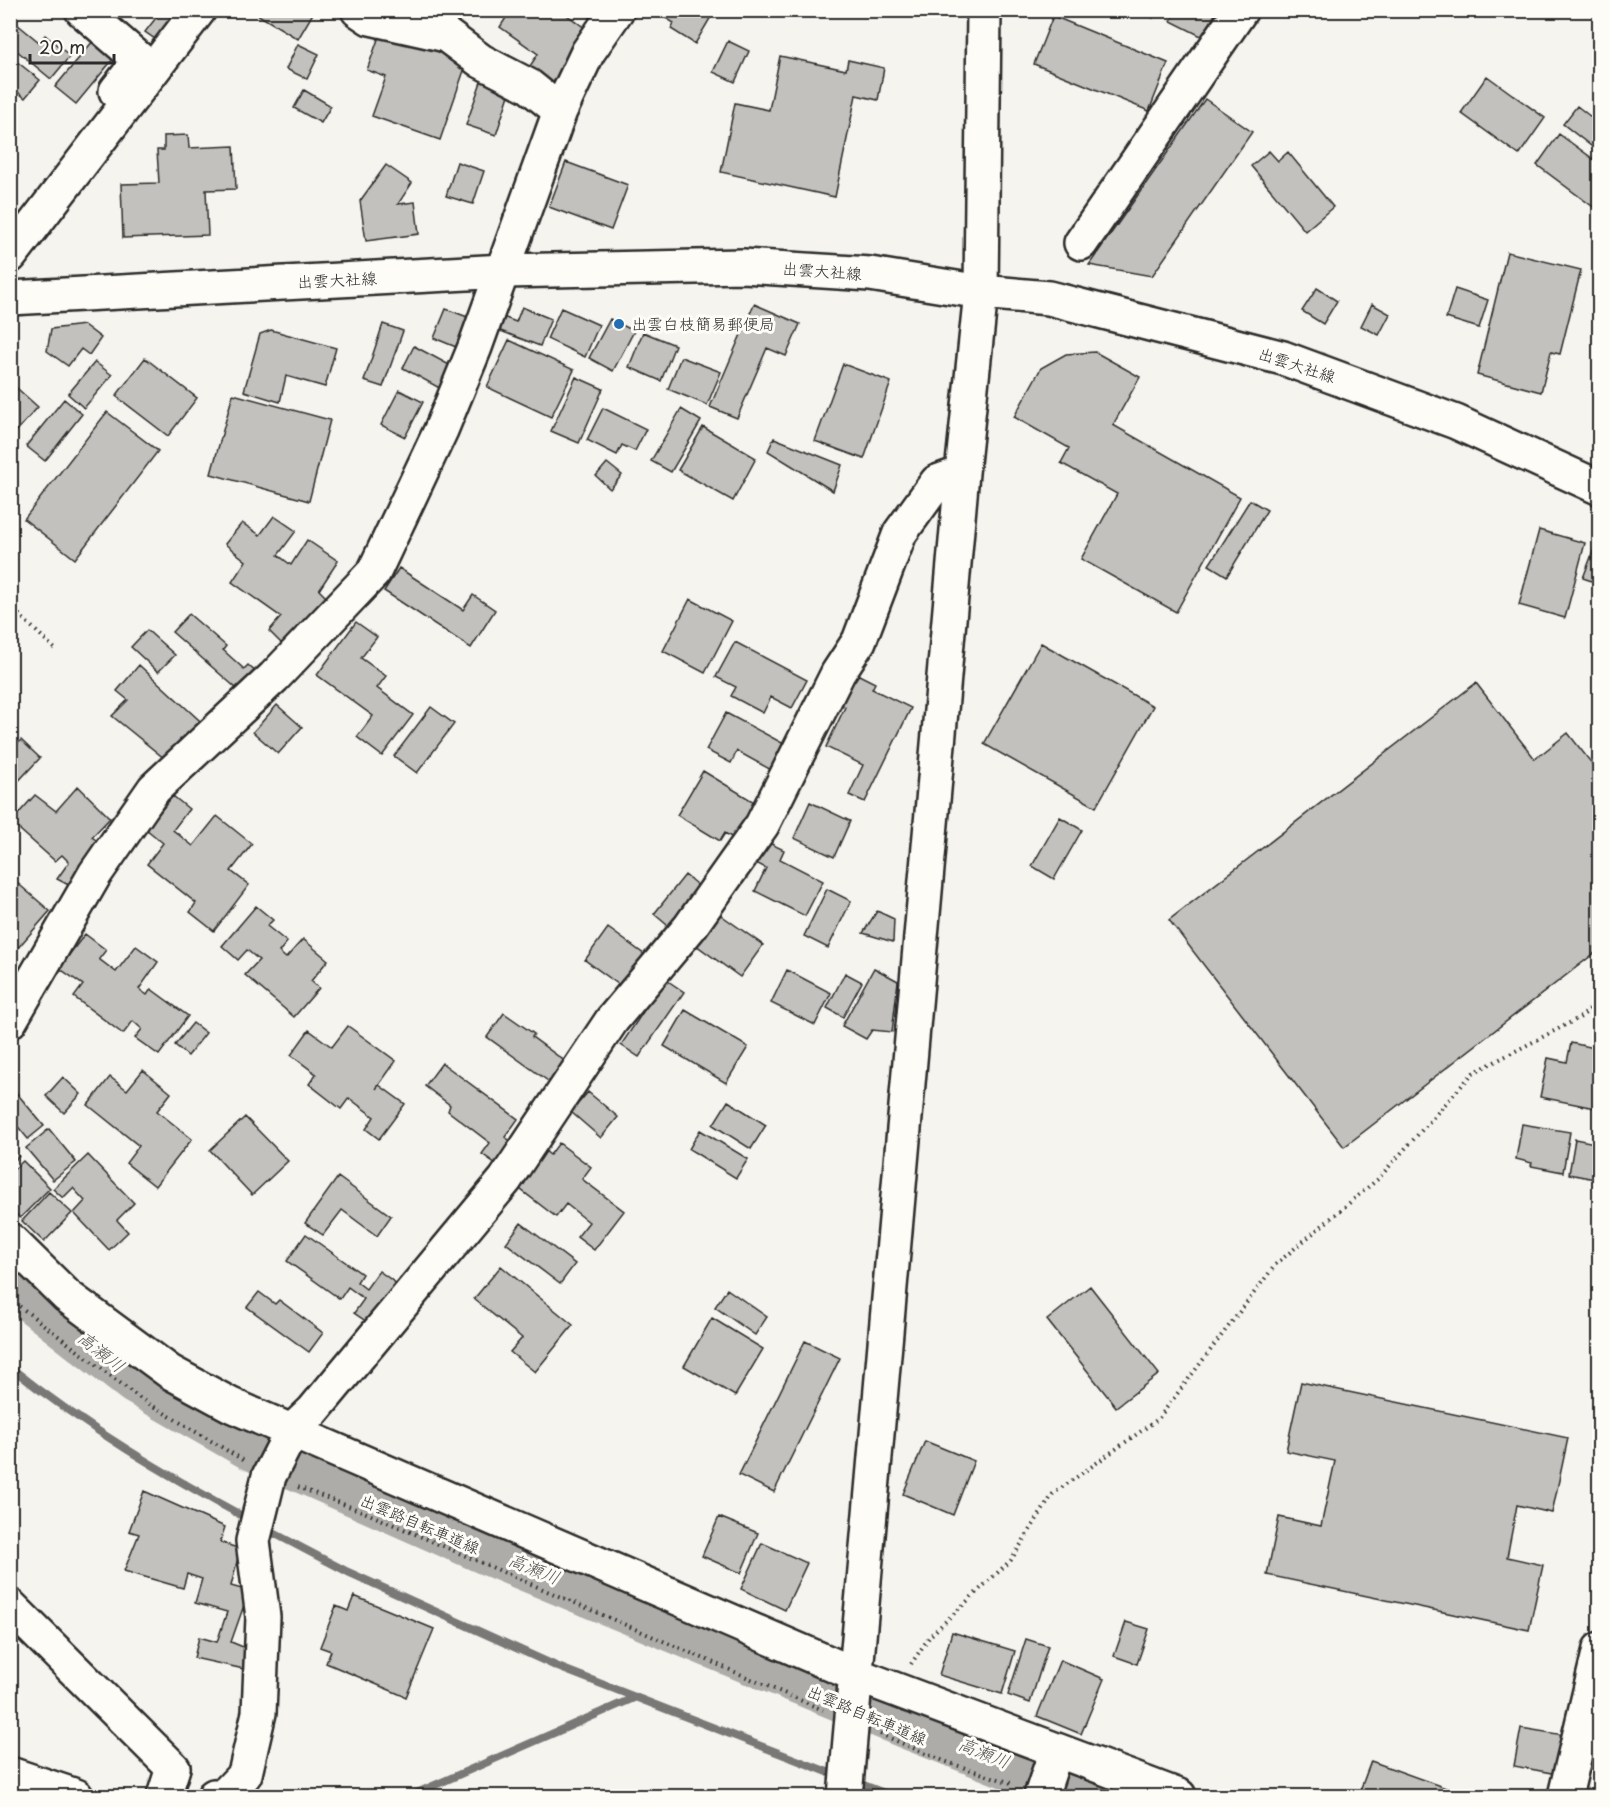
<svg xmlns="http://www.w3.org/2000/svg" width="1610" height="1807" viewBox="0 0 1610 1807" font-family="'Playpen Sans','Klee One',sans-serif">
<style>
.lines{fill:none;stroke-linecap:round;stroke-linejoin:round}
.stream{stroke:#797877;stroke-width:8}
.river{stroke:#adaca9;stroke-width:51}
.building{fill:#c2c1be;stroke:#2b2b2b;stroke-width:1.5}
.minor-casing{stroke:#2b2b2b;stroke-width:38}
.major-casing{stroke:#2b2b2b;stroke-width:38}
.path{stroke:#2b2b2b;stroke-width:4;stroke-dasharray:1.5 4.5;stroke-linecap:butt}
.minor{stroke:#fdfcf7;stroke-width:33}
.major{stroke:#fdfcf7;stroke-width:33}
.poi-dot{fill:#1f6fb2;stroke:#fdfcf7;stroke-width:2}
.labels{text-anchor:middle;stroke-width:6;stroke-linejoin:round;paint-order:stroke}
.street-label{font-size:16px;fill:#2b2b2b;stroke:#fdfcf7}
.poi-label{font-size:16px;fill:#2b2b2b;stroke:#fdfcf7;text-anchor:start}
.water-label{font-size:18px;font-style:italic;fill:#585857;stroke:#fdfcf7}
</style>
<rect width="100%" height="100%" fill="#f5f4ef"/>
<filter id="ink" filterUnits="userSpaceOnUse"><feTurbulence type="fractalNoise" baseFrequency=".0167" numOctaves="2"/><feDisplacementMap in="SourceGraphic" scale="12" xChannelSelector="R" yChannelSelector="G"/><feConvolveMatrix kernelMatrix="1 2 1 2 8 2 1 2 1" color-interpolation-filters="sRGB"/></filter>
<g filter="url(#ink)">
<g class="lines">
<path class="stream" d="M 10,1367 C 85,1427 166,1475 250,1520
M 264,1528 L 348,1572 L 558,1667 L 838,1776
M 853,1781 L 892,1796
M 410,1796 L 636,1697"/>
<path class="river" d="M 10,1280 L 136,1379 L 252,1445 L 486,1549 L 906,1723 L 1091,1796"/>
</g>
<path class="building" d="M 162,10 L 183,10 L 158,41 L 145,32 Z
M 250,10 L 315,10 L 298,39 Z
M 560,10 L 589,31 L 551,86 L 528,69 L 538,54 L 500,27 L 511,10 Z
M 653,10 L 715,10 L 695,44 L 671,29 L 674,23 Z
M 1138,10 L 1156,10 L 1153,18 Z
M 1177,10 L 1217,10 L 1203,37 L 1171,21 Z
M 1053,16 L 1168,63 L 1149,111 L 1034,64 Z
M 17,24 L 39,42 L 45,35 L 70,56 L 51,79 L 10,45 L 10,32 Z
M 382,28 L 468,59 L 440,140 L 372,116 L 386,77 L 367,70 Z
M 98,35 L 119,52 L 76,104 L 55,87 Z
M 728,41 L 749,51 L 735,82 L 713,72 Z
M 298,44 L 319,54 L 307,79 L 286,69 Z
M 780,56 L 846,70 L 848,60 L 884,68 L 878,100 L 856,95 L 835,197 L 721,172 L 735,103 L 769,110 Z
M 11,57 L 40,80 L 25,98 L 10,86 Z
M 1487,76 L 1545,118 L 1519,155 L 1461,113 Z
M 482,79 L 511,89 L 496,135 L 466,125 Z
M 304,90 L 331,106 L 321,123 L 294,108 Z
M 1205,99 L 1252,132 L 1152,276 L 1089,265 Z
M 1577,106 L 1600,124 L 1600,153 L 1563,124 Z
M 1559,134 L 1600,164 L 1600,204 L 1596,209 L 1537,165 Z
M 188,135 L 189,148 L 234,146 L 236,189 L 206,190 L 208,235 L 123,238 L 121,184 L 159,183 L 157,150 L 164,150 L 164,136 Z
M 1269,151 L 1278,161 L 1288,152 L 1333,207 L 1305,231 L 1251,166 Z
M 457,162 L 484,171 L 473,204 L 446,196 Z
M 566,162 L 628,185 L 611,230 L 549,207 Z
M 386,165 L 412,183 L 398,204 L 415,202 L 419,234 L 366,241 L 360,201 Z
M 1507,252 L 1581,270 L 1560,354 L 1551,352 L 1541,392 L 1477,375 Z
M 1317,288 L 1337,301 L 1323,324 L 1302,311 Z
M 1455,289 L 1488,300 L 1479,328 L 1446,318 Z
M 754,304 L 800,324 L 786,356 L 767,348 L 737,418 L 710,407 Z
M 1372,304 L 1390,314 L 1379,335 L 1361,326 Z
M 522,307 L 551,319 L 540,346 L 498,330 L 503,317 L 516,322 Z
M 561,308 L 599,325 L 585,357 L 547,339 Z
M 446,309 L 473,319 L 461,349 L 434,338 Z
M 610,319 L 634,331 L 613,371 L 589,358 Z
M 383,324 L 403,331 L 383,387 L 364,381 Z
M 84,325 L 101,338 L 89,355 L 81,349 L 68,366 L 47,351 L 51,329 Z
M 271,330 L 336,348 L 325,387 L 286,376 L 280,402 L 244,391 L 260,334 Z
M 643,332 L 675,345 L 661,381 L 629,367 Z
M 509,340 L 574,370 L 551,417 L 487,387 Z
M 414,346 L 455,368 L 443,390 L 403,368 Z
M 1095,352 L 1140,377 L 1113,425 L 1240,497 L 1176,612 L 1081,559 L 1117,494 L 1061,463 L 1069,448 L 1014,417 L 1041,368 L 1066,354 Z
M 681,357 L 721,372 L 707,405 L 668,389 Z
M 145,358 L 197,398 L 168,436 L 116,396 Z
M 95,362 L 112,375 L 84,408 L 68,394 Z
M 843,364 L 891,382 L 864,459 L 815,441 Z
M 576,377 L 603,389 L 579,443 L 551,431 Z
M 10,382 L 38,407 L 14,434 L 10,431 Z
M 399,390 L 423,402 L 405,437 L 381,425 Z
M 233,394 L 330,420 L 309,501 L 211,474 Z
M 64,399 L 82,414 L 45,461 L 26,446 Z
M 603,408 L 646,429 L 635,451 L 622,445 L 617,455 L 587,440 Z
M 681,409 L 701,421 L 671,472 L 651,461 Z
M 107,412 L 158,451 L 75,559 L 24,519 Z
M 703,427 L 756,458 L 733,501 L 678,470 Z
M 774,438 L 842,465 L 833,491 L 768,451 Z
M 607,463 L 622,475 L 610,489 L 596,476 Z
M 1250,500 L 1267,510 L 1227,576 L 1209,565 Z
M 274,516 L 296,531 L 278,555 L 291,565 L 307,540 L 338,561 L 319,590 L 333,604 L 290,652 L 269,631 L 281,617 L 232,582 L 246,561 L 225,544 L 242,523 L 260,535 Z
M 1539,530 L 1585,543 L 1565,618 L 1519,605 Z
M 1599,536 L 1600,536 L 1600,584 L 1583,578 Z
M 399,568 L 463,610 L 473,595 L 495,610 L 471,648 L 384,591 Z
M 690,599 L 732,621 L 705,673 L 663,651 Z
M 189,614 L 226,646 L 223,650 L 244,669 L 248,665 L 260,676 L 244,695 L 172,632 Z
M 356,622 L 377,637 L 361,658 L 386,676 L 377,688 L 413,715 L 382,756 L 357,737 L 373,716 L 317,675 Z
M 147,630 L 175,655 L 158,672 L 131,647 Z
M 735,642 L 807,680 L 792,708 L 771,697 L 763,713 L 731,696 L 736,687 L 716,677 Z
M 1041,643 L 1153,706 L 1096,807 L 984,744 Z
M 139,665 L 210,730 L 170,763 L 112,716 L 128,700 L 117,691 Z
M 853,672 L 875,683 L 872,689 L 911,708 L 865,802 L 849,795 L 863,765 L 826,747 L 845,707 L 838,703 Z
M 1476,683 L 1535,759 L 1568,733 L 1600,774 L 1600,949 L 1344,1147 L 1169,920 Z
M 277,705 L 302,727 L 278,754 L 253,732 Z
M 431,707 L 454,724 L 417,773 L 394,756 Z
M 726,713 L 786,745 L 773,771 L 737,751 L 731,763 L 706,750 Z
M 21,740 L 40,758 L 10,790 L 10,750 Z
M 703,771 L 764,808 L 742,844 L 725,833 L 720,841 L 677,815 Z
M 78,786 L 110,818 L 92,837 L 105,847 L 80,891 L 57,879 L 69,862 L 62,855 L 55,861 L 11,822 L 35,795 L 56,811 Z
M 173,796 L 189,809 L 173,830 L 193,846 L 217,816 L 252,844 L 231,871 L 249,885 L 214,931 L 190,912 L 196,903 L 147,864 L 163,843 L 146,829 Z
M 810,802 L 850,821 L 834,857 L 794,838 Z
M 1060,817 L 1082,830 L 1054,879 L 1032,866 Z
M 763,840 L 784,850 L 780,859 L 823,881 L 805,916 L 755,891 L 766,868 L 752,861 Z
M 685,875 L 705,891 L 673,930 L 654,914 Z
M 15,881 L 50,911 L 10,957 L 10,887 Z
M 827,889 L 851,901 L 828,948 L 804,936 Z
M 256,906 L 273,920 L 267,926 L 287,942 L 279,952 L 286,958 L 303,939 L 328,960 L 311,981 L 319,988 L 294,1017 L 245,975 L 259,960 L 247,950 L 238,960 L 222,946 Z
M 877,911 L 894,919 L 893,942 L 863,933 Z
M 718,913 L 763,945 L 740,977 L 696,945 Z
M 608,928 L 652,960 L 629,992 L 585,960 Z
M 85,934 L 106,950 L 99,959 L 116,972 L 136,946 L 158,962 L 139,989 L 147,995 L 151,989 L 188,1016 L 159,1055 L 135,1038 L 142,1029 L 133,1021 L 123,1034 L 74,997 L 83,985 L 59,968 Z
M 874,968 L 898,981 L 892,1032 L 872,1030 L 866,1039 L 842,1026 Z
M 787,970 L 831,993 L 815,1025 L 771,1003 Z
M 845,973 L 862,982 L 843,1017 L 827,1008 Z
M 665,979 L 684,992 L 639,1057 L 621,1045 Z
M 685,1010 L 748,1047 L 726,1083 L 664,1046 Z
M 504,1013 L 534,1034 L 532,1037 L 570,1065 L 555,1086 L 487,1037 Z
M 193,1023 L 206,1033 L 188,1056 L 175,1045 Z
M 348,1026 L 396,1061 L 376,1089 L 379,1085 L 405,1104 L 379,1139 L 366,1129 L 374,1117 L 349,1098 L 341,1109 L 309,1084 L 316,1074 L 291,1055 L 309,1030 L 332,1047 Z
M 1571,1043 L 1600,1049 L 1600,1109 L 1540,1097 L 1548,1058 L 1567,1062 Z
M 442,1063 L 518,1119 L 505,1137 L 518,1146 L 502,1168 L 482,1154 L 490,1143 L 448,1111 L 450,1105 L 425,1086 Z
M 143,1070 L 171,1093 L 157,1111 L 192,1139 L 155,1186 L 126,1163 L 139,1146 L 88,1105 L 110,1077 L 127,1090 Z
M 63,1077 L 81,1094 L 64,1113 L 46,1096 Z
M 10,1085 L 44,1126 L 28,1139 L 10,1117 Z
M 588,1092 L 618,1117 L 601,1138 L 571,1112 Z
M 728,1101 L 766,1125 L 751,1149 L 713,1125 Z
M 245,1117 L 288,1161 L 252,1195 L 210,1150 Z
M 1522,1124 L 1570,1132 L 1563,1172 L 1531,1166 L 1532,1163 L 1516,1159 Z
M 49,1129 L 76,1162 L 53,1180 L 26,1148 Z
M 700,1130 L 748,1159 L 736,1178 L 689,1149 Z
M 1575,1139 L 1600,1144 L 1600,1180 L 1569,1174 Z
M 559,1143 L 591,1167 L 582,1179 L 624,1211 L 594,1250 L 577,1237 L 589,1222 L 566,1204 L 556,1217 L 516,1186 L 544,1150 L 550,1155 Z
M 10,1148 L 19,1156 L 10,1165 Z
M 88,1155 L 134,1203 L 117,1220 L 128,1232 L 109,1250 L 74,1213 L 85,1201 L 73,1188 L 63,1198 L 53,1189 Z
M 23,1161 L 50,1188 L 20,1218 L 10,1208 L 10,1173 Z
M 338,1177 L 391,1216 L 377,1236 L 342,1210 L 323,1235 L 305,1223 Z
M 49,1192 L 72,1213 L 44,1242 L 22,1221 Z
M 521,1223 L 575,1264 L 560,1284 L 506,1243 Z
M 306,1234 L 362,1274 L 357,1282 L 366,1289 L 379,1271 L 404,1289 L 376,1328 L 354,1313 L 364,1299 L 348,1287 L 340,1299 L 287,1261 Z
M 501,1266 L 573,1325 L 535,1372 L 510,1352 L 522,1338 L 474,1299 Z
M 1090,1286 L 1159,1374 L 1116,1407 L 1047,1320 Z
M 727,1289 L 767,1317 L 755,1335 L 715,1307 Z
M 259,1292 L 275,1304 L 279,1300 L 323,1333 L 309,1352 L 247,1307 Z
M 712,1318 L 763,1349 L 735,1396 L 684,1366 Z
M 805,1341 L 840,1358 L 774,1492 L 739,1475 Z
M 1301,1382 L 1568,1438 L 1552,1513 L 1517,1505 L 1507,1557 L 1543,1565 L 1529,1630 L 1267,1575 L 1279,1517 L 1321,1526 L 1335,1461 L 1286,1451 Z
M 925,1441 L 974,1461 L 953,1515 L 903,1494 Z
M 144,1491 L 225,1527 L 220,1542 L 240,1549 L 231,1586 L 249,1591 L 231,1642 L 248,1649 L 244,1669 L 194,1658 L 199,1637 L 217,1642 L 227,1612 L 195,1603 L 202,1579 L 187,1574 L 183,1588 L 124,1571 L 139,1534 L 129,1531 Z
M 719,1517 L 758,1533 L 741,1573 L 702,1556 Z
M 762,1543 L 807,1563 L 785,1610 L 741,1589 Z
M 354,1596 L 434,1629 L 406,1697 L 326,1663 L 331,1651 L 320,1647 L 336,1606 L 348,1611 Z
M 1126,1622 L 1149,1629 L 1137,1664 L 1114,1656 Z
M 952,1632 L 1015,1651 L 1002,1694 L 939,1675 Z
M 1026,1639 L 1048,1646 L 1030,1703 L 1008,1695 Z
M 1060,1660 L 1104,1679 L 1081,1734 L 1037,1716 Z
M 1521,1728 L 1564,1735 L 1557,1774 L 1514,1766 Z
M 1371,1761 L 1468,1796 L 1358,1796 Z"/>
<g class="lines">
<g class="minor-casing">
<path id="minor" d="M 82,10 L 140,60 L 116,91
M 358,10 L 370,18 L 446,35 L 481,61 L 529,86 L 560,111
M 1081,243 L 1241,10
M 10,256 L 199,10
M 10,1021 L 95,874 L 154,789 L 274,677 L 374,572 L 441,430 L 475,347 L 560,111 L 588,52 L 617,10
M 10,1240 L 67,1296 L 170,1372 L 231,1405 L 854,1674 L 1179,1796
M 10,1606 L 173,1768 L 164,1796
M 10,1774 L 76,1796
M 214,1796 L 225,1795 L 245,1774 L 259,1713 L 263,1617 L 253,1541 L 269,1476 L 292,1431 L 313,1411 L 505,1180 L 612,1020 L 690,927 L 762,825 L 838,673 L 859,641 L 900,533 L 937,482 L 962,473
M 845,1796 L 962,473 L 981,292 L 984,10
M 1041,1796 L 1056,1751
M 1565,1796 L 1600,1649"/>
</g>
<g class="major-casing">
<path id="major" d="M 10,298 L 504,271 L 743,266 L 870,274 L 981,292 L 1049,298 L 1283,358 L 1456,422 L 1600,488"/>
</g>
<path class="path" d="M 10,606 L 57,651
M 10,1299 L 141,1399 L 243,1460
M 298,1487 L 364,1512 L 823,1710
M 911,1664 L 930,1636 L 1011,1560 L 1053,1494 L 1158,1419 L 1276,1264 L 1378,1179 L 1473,1073 L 1581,1017 L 1600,1000
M 880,1734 L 944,1761 L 1014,1784"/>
<use href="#minor" class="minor"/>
<use href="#major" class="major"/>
</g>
</g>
<circle class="poi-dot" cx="619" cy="324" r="6"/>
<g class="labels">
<g class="street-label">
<text transform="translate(822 271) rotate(4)" y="6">出雲大社線</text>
<text transform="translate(337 280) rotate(-3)" y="6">出雲大社線</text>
<text transform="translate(1297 365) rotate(18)" y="6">出雲大社線</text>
<text transform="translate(420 1524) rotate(23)" y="6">出雲路自転車道線</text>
<text transform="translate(867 1715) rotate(23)" y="6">出雲路自転車道線</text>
</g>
<g class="poi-label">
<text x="631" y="330">出雲白枝簡易郵便局</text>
</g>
<g class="water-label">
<text transform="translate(101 1352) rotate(39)" y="6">高瀬川</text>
<text transform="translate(534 1569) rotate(22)" y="6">高瀬川</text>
<text transform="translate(984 1753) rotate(22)" y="6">高瀬川</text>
</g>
</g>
<rect width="1610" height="1807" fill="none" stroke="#fdfcf7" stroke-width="36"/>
<rect x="18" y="18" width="1574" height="1771" fill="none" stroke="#2b2b2b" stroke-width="2" filter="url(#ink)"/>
<path d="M30 54v9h84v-9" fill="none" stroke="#2b2b2b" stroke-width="3"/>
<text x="39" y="54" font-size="18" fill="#2b2b2b" stroke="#fdfcf7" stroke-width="4.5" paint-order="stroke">20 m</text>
</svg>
